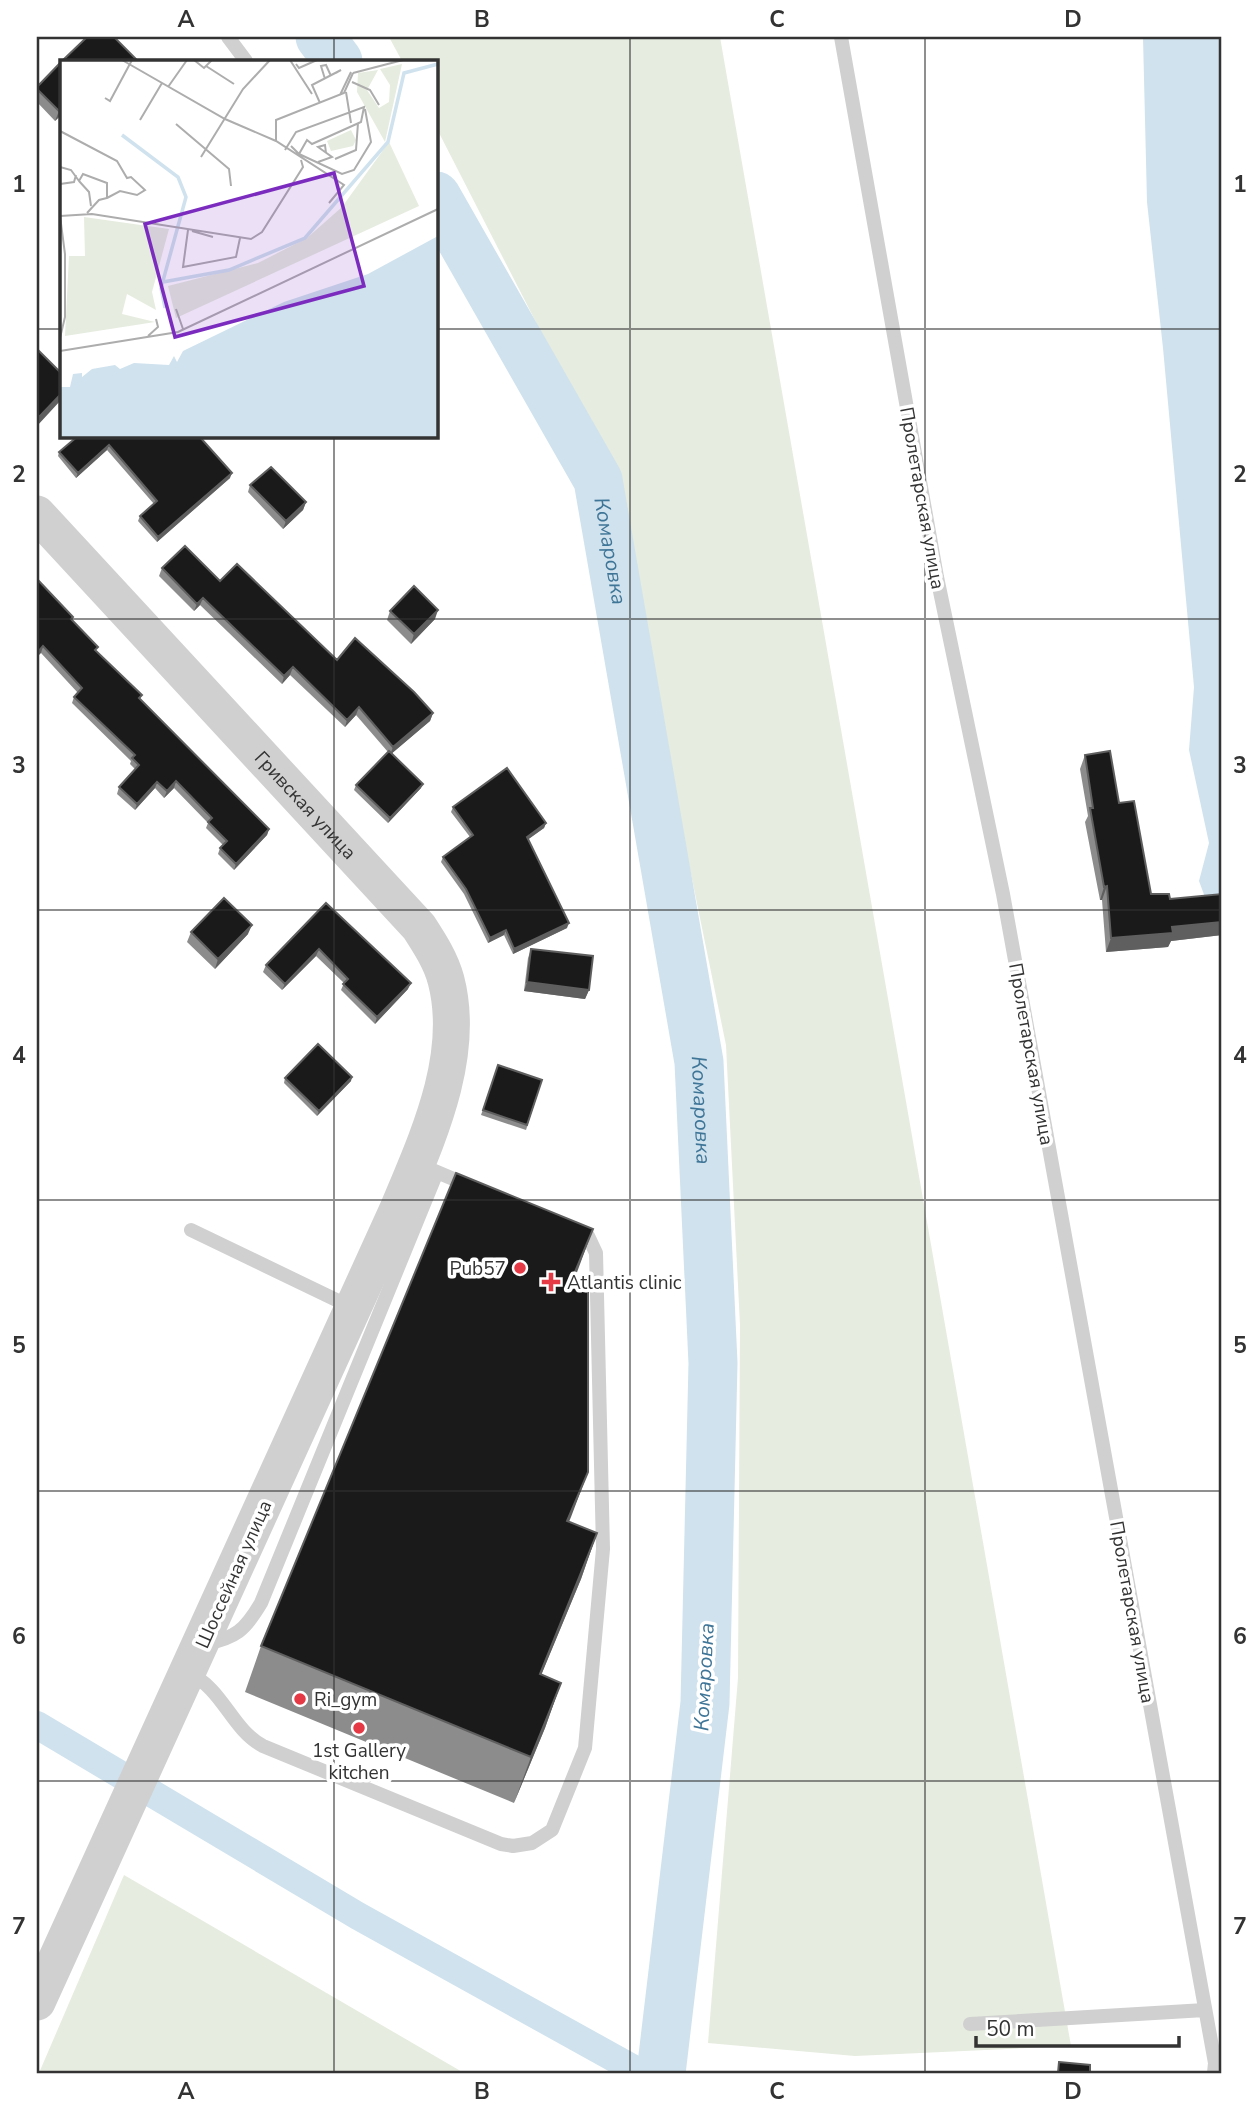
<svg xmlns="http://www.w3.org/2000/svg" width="1259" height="2110" viewBox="0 0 1259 2110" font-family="'Nunito Sans',sans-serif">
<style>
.green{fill:#e6ecdf}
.water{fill:#cfe2ee}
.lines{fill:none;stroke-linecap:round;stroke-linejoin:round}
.canal{stroke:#cfe2ee;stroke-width:28}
.river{stroke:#cfe2ee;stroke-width:49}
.service{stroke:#d0d0d0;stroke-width:14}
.tertiary{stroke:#d0d0d0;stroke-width:37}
.wall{fill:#8c8c8c}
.shaded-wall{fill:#5f5f5f}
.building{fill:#1a1a1a;stroke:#5f5f5f;stroke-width:2}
.grid{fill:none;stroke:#333;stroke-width:2;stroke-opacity:0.55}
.poi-dot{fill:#e63946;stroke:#fff;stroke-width:2.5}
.labels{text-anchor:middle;stroke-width:7;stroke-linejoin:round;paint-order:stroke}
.street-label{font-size:19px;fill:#333;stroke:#fff}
.poi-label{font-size:19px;fill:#333;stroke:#fff;text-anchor:start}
.water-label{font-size:21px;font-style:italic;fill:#3f7597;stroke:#fff}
.inset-river{fill:none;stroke:#cfe2ee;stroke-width:3.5}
.inset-road{fill:none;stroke:#adadad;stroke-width:2}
.view{fill:#7b2cbf;fill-opacity:0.15;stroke:#7b2cbf;stroke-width:3.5}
.inset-edge{fill:none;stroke:#333;stroke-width:3.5}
.neatline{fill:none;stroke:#333;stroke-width:2.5}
.grid-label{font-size:23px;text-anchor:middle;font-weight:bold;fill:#333}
</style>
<rect width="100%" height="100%" fill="#fff"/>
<path class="green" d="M 389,37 L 720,37 L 1071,2046 L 855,2056 L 708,2043 L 738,1678 L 740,1325 L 726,1045 L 606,459 L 436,127 L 436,61 L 402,61 Z
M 124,1875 L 464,2073 L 39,2073 Z"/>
<path class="water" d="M 1143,37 L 1222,37 L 1222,928 L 1213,919 L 1199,881 L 1209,843 L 1189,750 L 1194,687 L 1163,348 L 1147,202 Z"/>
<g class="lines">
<path class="canal" d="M 37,1725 L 358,1916 L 641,2073"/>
<g class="river">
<path d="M 320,37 L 338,61"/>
<path id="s1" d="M 436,196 L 598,480 L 699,1062 L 713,1363 L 705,1703 L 661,2073"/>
</g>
<path class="service" d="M 228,37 L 246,61
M 841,37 L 937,577 L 1003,894 L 1215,2063 L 1214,2073
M 418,1164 L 470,1186
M 191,1230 L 353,1308
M 205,1644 C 236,1638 245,1630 261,1603 L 437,1172
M 188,1673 C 223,1688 231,1729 263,1746 L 501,1844 L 513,1846 L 532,1843 L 552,1830 L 585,1748 L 603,1549 L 596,1253 L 588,1236 L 573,1228
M 970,2024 L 1205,2010"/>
<path class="tertiary" id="s2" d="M 37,514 L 419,927 C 430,944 441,961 446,980 C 466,1057 427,1139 398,1209 L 37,2002"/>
</g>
<path class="wall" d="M 61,62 L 61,115 L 55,121 L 37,102 L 37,87 Z
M 78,436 L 230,478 L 157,542 L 138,521 L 140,516 L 154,504 L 107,450 L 76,478 L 58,456 L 59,452 Z
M 250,485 L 306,502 L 303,510 L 283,529 L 248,492 Z
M 162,568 L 220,581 L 337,660 L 433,713 L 430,721 L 392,753 L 421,788 L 388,823 L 354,790 L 356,785 L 388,752 L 356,715 L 345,727 L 290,675 L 282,684 L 200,605 L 194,611 L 159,576 Z
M 37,579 L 72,620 L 96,651 L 142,695 L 140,699 L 269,829 L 267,835 L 234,870 L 218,854 L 220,848 L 223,845 L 206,828 L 208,823 L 174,788 L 164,798 L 155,788 L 135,810 L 117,794 L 119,787 L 135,769 L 130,764 L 131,761 L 72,703 L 74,697 L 78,693 L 41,653 Z
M 390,611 L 435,619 L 411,644 L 387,620 Z
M 1085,755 L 1119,803 L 1151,894 L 1170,899 L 1222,894 L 1222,935 L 1171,941 L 1168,947 L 1106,952 L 1102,900 L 1100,900 L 1085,822 L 1088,816 L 1080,769 Z
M 453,807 L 546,823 L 544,828 L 528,839 L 567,928 L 513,954 L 504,935 L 488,943 L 464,894 L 441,862 L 443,857 L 470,837 L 451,812 Z
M 326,903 L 408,989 L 375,1024 L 341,990 L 344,983 L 316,956 L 282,990 L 263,972 L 266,965 Z
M 191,932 L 248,934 L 215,969 L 187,942 Z
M 531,949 L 589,990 L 585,999 L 524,991 L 528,958 Z
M 498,1065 L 542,1080 L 526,1130 L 481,1115 Z
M 285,1078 L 351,1081 L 317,1116 L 284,1083 Z
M 569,1522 L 597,1533 L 581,1579 L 541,1675 L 561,1683 L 545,1728 L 514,1803 L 245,1692 L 261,1646 Z"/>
<path class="shaded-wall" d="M 61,109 L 61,115 L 55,121 L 59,111 Z
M 61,394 L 61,400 L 37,426 L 39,417 Z
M 109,445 L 107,450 L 76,478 L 78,473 Z
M 232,473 L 230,478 L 157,542 L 158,537 Z
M 306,502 L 303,510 L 283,529 L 286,521 Z
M 203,598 L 200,605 L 194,611 L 197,604 Z
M 438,610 L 435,619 L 411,644 L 414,634 Z
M 43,646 L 41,653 L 37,657 L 37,653 Z
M 293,667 L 290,675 L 282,684 L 284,676 Z
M 359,707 L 356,715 L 345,727 L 347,720 Z
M 433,713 L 430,721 L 390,755 L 393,747 Z
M 176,781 L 174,788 L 164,798 L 167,791 Z
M 157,782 L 155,788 L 135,810 L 137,804 Z
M 423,784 L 421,788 L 388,823 L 390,818 Z
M 546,823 L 544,828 L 526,841 L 527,837 Z
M 269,829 L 267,835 L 234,870 L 236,864 Z
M 1107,886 L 1102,900 L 1100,900 L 1104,887 Z
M 1222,922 L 1222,935 L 1171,941 L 1168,947 L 1106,952 L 1111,938 L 1172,927 Z
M 569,923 L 567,928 L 513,954 L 514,949 Z
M 252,925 L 248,934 L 215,969 L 218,959 Z
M 506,930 L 504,935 L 488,943 L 490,938 Z
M 319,949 L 316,956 L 282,990 L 285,984 Z
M 527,982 L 589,990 L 585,999 L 524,991 Z
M 411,983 L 408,989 L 375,1024 L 377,1017 Z
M 352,1077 L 351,1081 L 317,1116 L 319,1111 Z
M 593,1229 L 576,1275 L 556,1324 L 572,1279 Z
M 588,1472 L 571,1517 L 550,1567 L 567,1521 Z
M 597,1533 L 581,1579 L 523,1719 L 540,1674 Z
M 561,1683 L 545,1728 L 514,1803 L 531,1757 Z"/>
<path class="building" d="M 87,37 L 114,37 L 136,59 L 133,61 L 62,61 Z
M 61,62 L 61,109 L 59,111 L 37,89 L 37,87 Z
M 38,350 L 61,373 L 61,394 L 39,417 L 37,415 L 37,352 Z
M 78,436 L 199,436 L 232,473 L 158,537 L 140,516 L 157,501 L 109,445 L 78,473 L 59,452 Z
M 271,467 L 306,502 L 286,521 L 250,485 Z
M 185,546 L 220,581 L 237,564 L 337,660 L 355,638 L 414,692 L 433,713 L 393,747 L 359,707 L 347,720 L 293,667 L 284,676 L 203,598 L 197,604 L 162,568 Z
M 37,579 L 73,617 L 71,619 L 98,647 L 95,650 L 142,695 L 139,698 L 269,829 L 236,864 L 220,848 L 227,841 L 208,822 L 212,818 L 176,781 L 167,791 L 157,782 L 137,804 L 119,787 L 139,765 L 132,758 L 135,755 L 74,697 L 82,688 L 43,646 L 37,653 Z
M 414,586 L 438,610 L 414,634 L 390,611 Z
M 389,751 L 423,784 L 390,818 L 356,785 Z
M 1110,751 L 1119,803 L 1134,801 L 1151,894 L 1169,894 L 1170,899 L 1222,894 L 1222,922 L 1172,927 L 1173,933 L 1111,938 L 1107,886 L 1104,887 L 1090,808 L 1093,808 L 1085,755 Z
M 507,768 L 546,823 L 527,837 L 569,923 L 514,949 L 506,930 L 490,938 L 466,889 L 443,857 L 473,835 L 453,807 Z
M 224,898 L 252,925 L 218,959 L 191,932 Z
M 326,903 L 411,983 L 377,1017 L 343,984 L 348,979 L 319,949 L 285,984 L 266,965 Z
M 531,949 L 593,956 L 589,990 L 527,982 Z
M 318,1044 L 352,1077 L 319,1111 L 285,1078 Z
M 498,1065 L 542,1080 L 527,1125 L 483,1110 Z
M 456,1173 L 593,1229 L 572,1279 L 588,1286 L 588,1472 L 567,1521 L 597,1533 L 540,1674 L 561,1683 L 531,1757 L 261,1646 Z
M 1059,2062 L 1090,2065 L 1090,2073 L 1058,2073 Z"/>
<path class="grid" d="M 334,37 L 334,61M 630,37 L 630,2073M 925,37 L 925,2073M 37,329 L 61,329M 436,329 L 1222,329M 334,436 L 334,2073M 37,619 L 1222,619M 37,910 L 1222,910M 37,1200 L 1222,1200M 37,1491 L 1222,1491M 37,1781 L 1222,1781"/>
<g class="poi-dot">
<circle cx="520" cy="1268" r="7"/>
<path d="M547.5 1271.5h7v7h7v7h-7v7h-7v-7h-7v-7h7z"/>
<circle cx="300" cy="1699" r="7"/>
<circle cx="359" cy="1728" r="7"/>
</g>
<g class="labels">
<g class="street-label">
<text transform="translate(923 498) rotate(80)" y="7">Пролетарская улица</text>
<text dy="7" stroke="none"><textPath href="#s2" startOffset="396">Гривская улица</textPath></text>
<text transform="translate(1032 1054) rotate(80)" y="7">Пролетарская улица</text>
<text transform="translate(233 1574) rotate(-66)" y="7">Шоссейная улица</text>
<text transform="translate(1133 1612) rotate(80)" y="7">Пролетарская улица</text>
</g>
<g class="poi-label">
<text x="506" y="1275" text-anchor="end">Pub57</text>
<text x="567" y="1289">Atlantis clinic</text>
<text x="314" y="1706">Ri_gym</text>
<text x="359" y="1757" text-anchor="middle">1st Gallery<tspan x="359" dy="22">kitchen</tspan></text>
</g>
<g class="water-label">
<text dy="7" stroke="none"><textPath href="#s1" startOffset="399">Комаровка</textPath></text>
<text dy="7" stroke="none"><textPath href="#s1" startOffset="966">Комаровка</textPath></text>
<text transform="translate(704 1677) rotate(-87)" y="7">Комаровка</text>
</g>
</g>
<g transform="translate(60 60)">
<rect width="378" height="378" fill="#fff"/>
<path d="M 342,4 L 325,82 L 297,32 L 298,13 L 318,10 L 307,30 L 319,48 L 329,42 L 330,25 L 320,9 ZM 291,70 L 296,80 L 293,86 L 271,91 L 267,81 ZM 329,82 L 359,146 L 116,258 L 108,226 L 198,203 L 247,178 L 282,147 ZM 24,157 L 109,169 L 92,232 L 96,250 L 67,234 L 62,254 L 95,262 L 5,276 L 9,196 L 25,196 Z" fill="#e6ecdf"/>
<path d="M 378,176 L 378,378 L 0,378 L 0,327 L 10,327 L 13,314 L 22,313 L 22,317 L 32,309 L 55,305 L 60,309 L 74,303 L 109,305 L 114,296 L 117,302 L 123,291 L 224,242 L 308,214 Z" fill="#cfe2ee"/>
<path class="inset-river" d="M 62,75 L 118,117 L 126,137 L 101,228 L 105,248M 103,222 L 169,210 L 245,178 L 328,82 L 344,13 L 378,4"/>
<path class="inset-road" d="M 62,0 L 165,59 L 216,81 L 284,125 L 269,143M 134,0 L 144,8 L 152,0M 230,0 L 252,34M 236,4 L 239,8 L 257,0M 146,6 L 174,24M 293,13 L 343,0M 265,19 L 261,6 L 266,5 L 271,16M 292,22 L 310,30 L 319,45M 108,27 L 127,0M 286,32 L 291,63M 280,35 L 291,12M 45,38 L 50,41 L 72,0M 260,43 L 252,25 L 281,10 L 276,13M 80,60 L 102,23M 116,64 L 169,109 L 171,126M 0,71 L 57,101 L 67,118 L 71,117 L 85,130 L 77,135 L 60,131 L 47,138M 216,81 L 216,60 L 284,33 L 293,13M 225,90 L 236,72 L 304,47 L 301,62 L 252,84 L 247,80 L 239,94 L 231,86M 239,94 L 282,114 L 294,110 L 311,82 L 305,49M 141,97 L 183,29 L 210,0M 275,99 L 296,90 L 298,63M 258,102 L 272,97 L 258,87 L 265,85 L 266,93M 0,107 L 11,110 L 19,121 L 23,114 L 47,123 L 47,138 L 39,140 L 27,153M 19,121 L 29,132 L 31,146M 0,124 L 14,122 L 16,115M 0,156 L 32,154 L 191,179 L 202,172 L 243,107 L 241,100M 0,156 L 5,194 L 5,257 L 0,278M 128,170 L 123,207 L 176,197 L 180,178M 132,171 L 153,177M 116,249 L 123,269M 88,276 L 98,267 L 96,259M 0,291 L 118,272 L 378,149"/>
<path class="view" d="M 274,113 L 304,226 L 115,277 L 85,164 Z"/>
<rect width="378" height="378" class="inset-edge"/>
</g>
<rect width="1259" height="2110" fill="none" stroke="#ffffff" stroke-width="77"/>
<path d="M976 2036v10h203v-10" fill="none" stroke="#333333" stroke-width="3.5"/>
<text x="986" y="2036" font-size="21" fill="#333333" stroke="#ffffff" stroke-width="5" paint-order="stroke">50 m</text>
<rect x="38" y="38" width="1182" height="2034" class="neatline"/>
<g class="grid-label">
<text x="186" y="27">A</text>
<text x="482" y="27">B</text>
<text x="777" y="27">C</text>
<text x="1073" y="27">D</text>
<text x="19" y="192">1</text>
<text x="1240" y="192">1</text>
<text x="19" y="482">2</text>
<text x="1240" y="482">2</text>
<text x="19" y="773">3</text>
<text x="1240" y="773">3</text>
<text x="19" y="1063">4</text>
<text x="1240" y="1063">4</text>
<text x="19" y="1353">5</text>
<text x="1240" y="1353">5</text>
<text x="19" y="1644">6</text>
<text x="1240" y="1644">6</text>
<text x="19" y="1934">7</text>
<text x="1240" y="1934">7</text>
<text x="186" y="2099">A</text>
<text x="482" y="2099">B</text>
<text x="777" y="2099">C</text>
<text x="1073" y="2099">D</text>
</g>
</svg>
